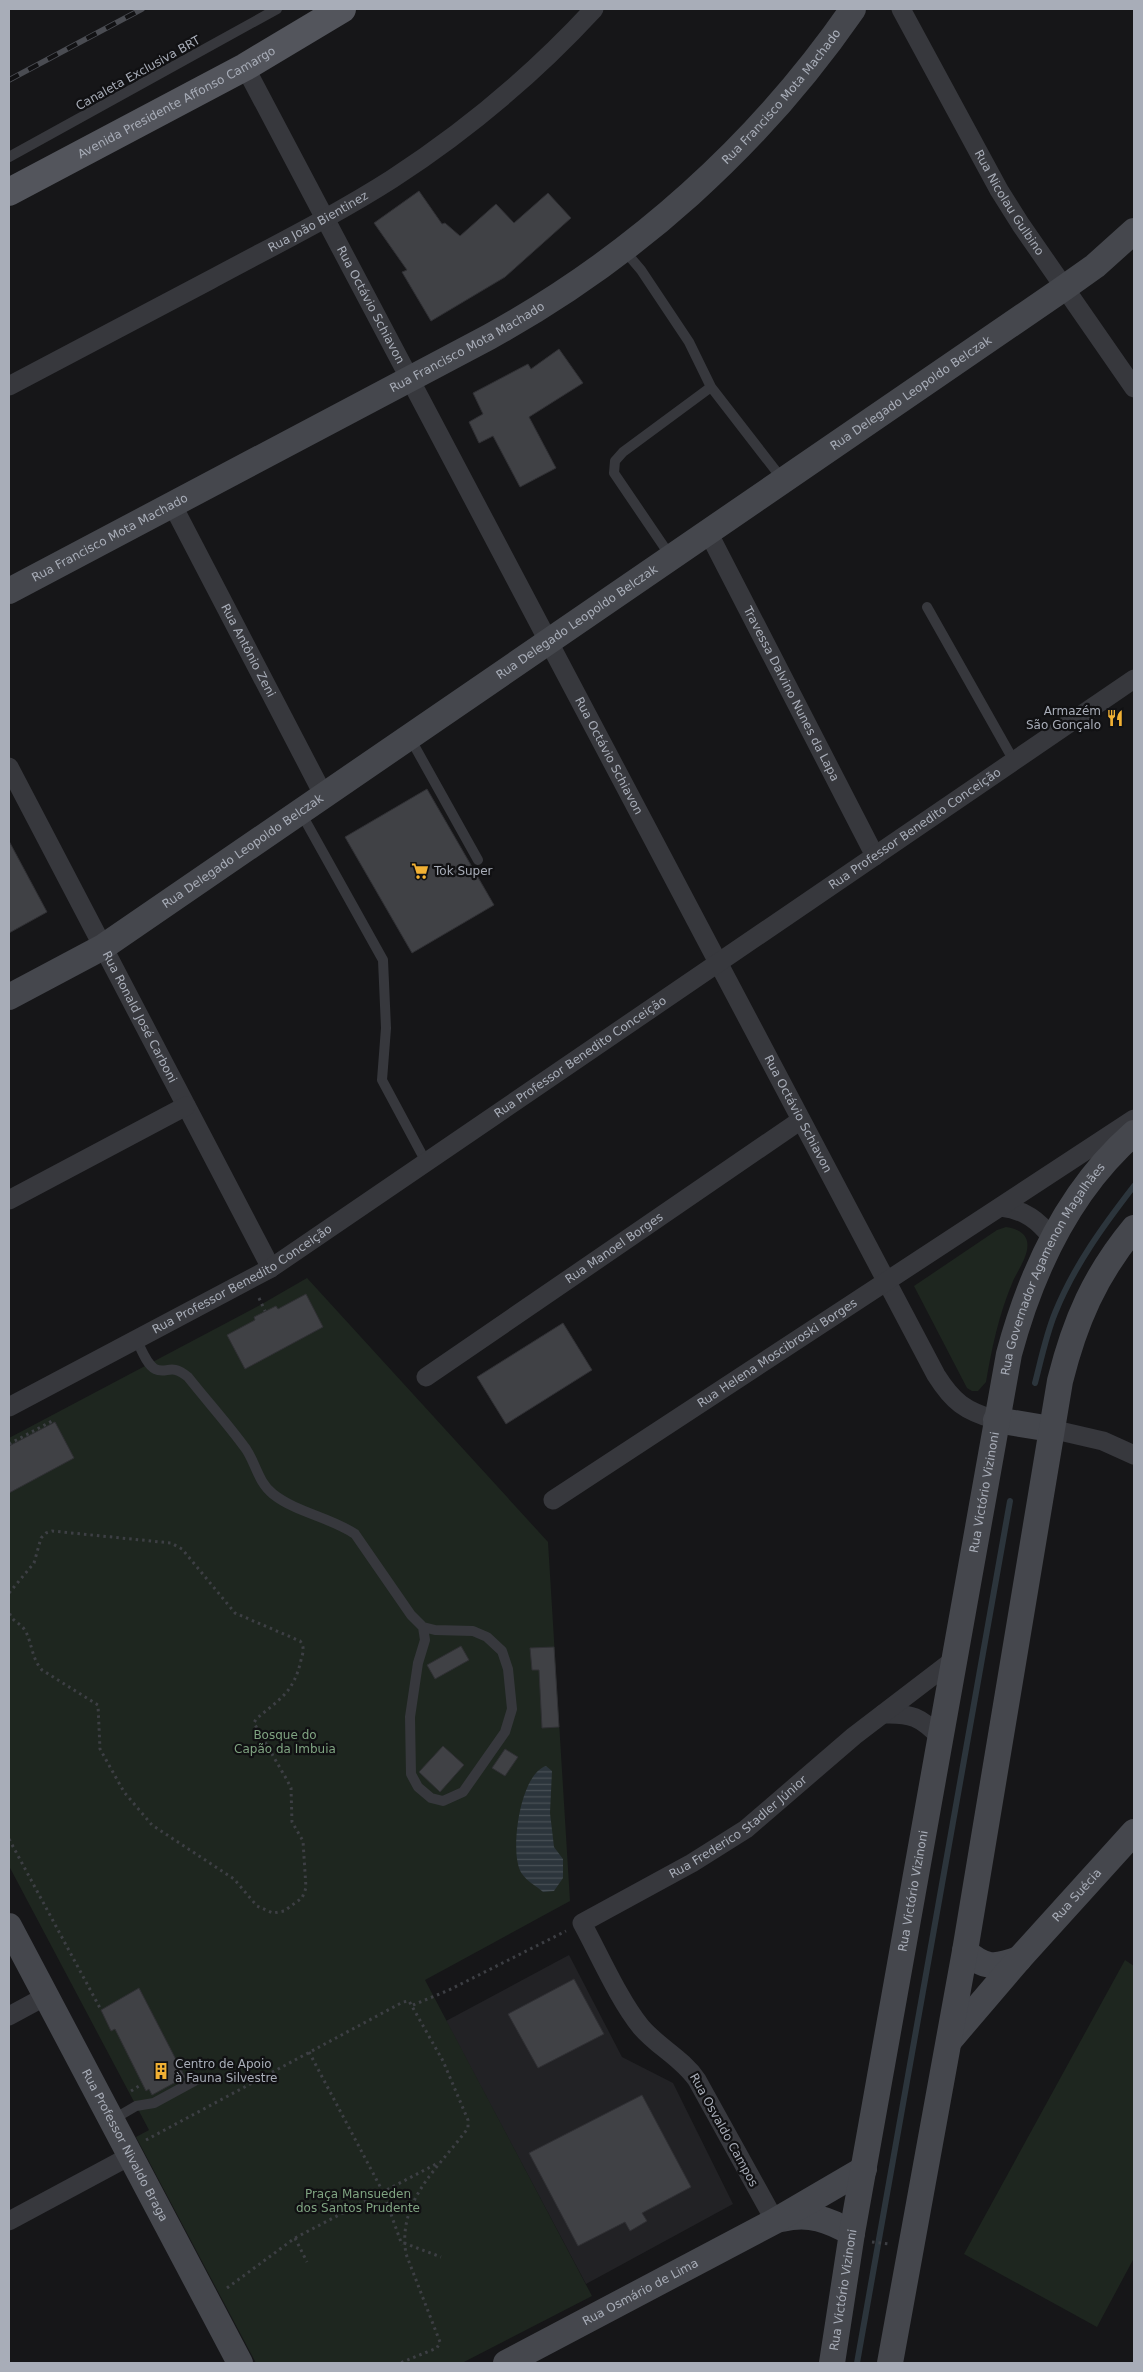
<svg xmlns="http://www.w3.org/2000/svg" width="1143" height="2372" viewBox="0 0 1143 2372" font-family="'DejaVu Sans',sans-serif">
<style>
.built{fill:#222225}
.green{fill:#1e261f}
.water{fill:url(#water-rules)}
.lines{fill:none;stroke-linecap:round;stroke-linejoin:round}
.stream{stroke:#2c353c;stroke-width:6}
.building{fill:#404145;stroke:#303034}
.path{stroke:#3d3f44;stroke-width:3;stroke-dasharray:2.5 4;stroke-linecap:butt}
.lane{stroke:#37383d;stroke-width:10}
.street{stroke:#37383d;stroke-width:19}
.secondary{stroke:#45474d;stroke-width:26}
.primary{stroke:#53555c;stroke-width:28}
.rail-casing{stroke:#4a4c52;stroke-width:5.5}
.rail{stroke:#111113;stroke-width:4;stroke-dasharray:11;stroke-linecap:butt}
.labels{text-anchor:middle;stroke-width:4.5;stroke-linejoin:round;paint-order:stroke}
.street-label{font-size:12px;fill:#a8adb8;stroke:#111113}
.poi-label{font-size:12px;fill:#a8adb8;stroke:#111113;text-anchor:start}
.park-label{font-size:12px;fill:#7fa381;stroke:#111113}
</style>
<defs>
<pattern id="water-rules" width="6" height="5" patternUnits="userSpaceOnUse" patternTransform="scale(1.25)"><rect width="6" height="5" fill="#2c353c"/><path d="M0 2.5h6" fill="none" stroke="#485056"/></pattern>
</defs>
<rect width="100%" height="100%" fill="#161618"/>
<path class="built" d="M 569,1955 L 622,2057 L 673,2083 L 733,2204 L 586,2284 L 446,2021 Z"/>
<path class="green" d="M 1006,1227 C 1015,1228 1025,1232 1027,1241 C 1030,1254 1018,1270 1013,1281 C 999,1314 992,1347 986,1382 L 978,1391 L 972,1391 L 967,1388 L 914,1286 L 997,1230 Z
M 307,1278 L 548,1542 L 570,1901 L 425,1980 L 592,2296 L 462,2363 L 256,2363 L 136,2137 L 149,2130 L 9,1866 L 9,1438 L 262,1304 Z
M 1125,1960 L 1134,1966 L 1134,2258 L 1097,2327 L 964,2254 Z"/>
<path class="water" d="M 546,1766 L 552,1771 L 550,1813 L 554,1847 L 563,1859 L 563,1878 L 554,1891 L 543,1892 C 533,1883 521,1879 518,1864 C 512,1841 521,1774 546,1766 Z"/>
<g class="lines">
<path class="stream" d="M 1035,1383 C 1041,1360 1046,1335 1055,1313 C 1074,1266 1103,1226 1134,1186
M 857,2363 L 1010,1501"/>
</g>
<path class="building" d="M 419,191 L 442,224 L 445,223 L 460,236 L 496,204 L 514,223 L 548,193 L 571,218 L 505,277 L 431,321 L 402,272 L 407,270 L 374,223 Z
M 559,349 L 583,383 L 529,417 L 556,468 L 520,487 L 493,436 L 479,443 L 469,422 L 483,414 L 473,393 L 528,364 L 531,369 Z
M 427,789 L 494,905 L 412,953 L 345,837 Z
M 9,841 L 47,912 L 9,933 Z
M 306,1294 L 323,1327 L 245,1369 L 227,1335 L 255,1320 L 254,1317 L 276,1306 L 278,1309 Z
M 563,1323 L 592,1370 L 506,1424 L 477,1377 Z
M 55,1422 L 74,1458 L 9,1493 L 9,1446 Z
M 461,1646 L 469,1660 L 435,1679 L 427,1665 Z
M 554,1647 L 559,1727 L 542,1728 L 539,1670 L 532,1670 L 530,1648 Z
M 443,1746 L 464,1765 L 440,1792 L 419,1772 Z
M 505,1749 L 518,1757 L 505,1776 L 492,1768 Z
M 574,1979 L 604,2034 L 538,2068 L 508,2014 Z
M 139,1988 L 185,2077 L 152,2095 L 149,2089 L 146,2091 L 115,2029 L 111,2031 L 101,2010 Z
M 642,2095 L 691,2187 L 642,2213 L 647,2221 L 630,2231 L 625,2222 L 578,2246 L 529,2153 Z"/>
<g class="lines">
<path class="path" d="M 259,1298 L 265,1311
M 9,1444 L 54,1420
M 9,1593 L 34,1563 L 41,1538 L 46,1533 L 52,1531 L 171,1543 L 182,1549 L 235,1613 L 300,1641 C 305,1647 303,1653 301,1660 C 294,1692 280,1699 256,1719 L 254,1723 L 287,1780 L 291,1788 L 292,1822 L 303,1841 L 306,1888 L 302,1898 L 284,1911 L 273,1913 L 257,1906 L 234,1879 L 152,1825 L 124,1792 L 100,1749 L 98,1705 L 42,1670 C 32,1659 32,1644 26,1632 C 21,1622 10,1622 9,1610
M 9,1839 L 100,2008
M 413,2005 L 449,1990 L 566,1931
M 309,2052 L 383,2192 L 402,2245
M 131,2091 L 142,2084
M 146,2140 L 403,2002 L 409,2001 L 443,2061 L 468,2120 L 468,2128 C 439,2168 397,2200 406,2254 L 440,2342 L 437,2348 L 400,2363
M 295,2238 L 307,2262
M 872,2242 L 889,2244
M 404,2243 L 441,2257
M 227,2288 L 295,2238 L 438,2163"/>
<path class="lane" d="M 9,157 L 277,9
M 624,250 L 641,270 L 689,342 L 711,387 L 783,480
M 671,557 L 614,473 L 615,461 L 623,452 L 711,387
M 927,607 L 1014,761
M 410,738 L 478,860
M 301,813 L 383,960 L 386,1028 L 382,1080 L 426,1162
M 136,1339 C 141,1348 146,1364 155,1369 C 167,1375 170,1362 188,1377 C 207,1401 228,1424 246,1449 C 256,1464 258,1482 273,1494 C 297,1513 330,1517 355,1534 L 411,1615 L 423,1627 L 435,1630 L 473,1631 L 487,1637 L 502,1651 L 508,1669 L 512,1709 L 505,1732 L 463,1792 L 443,1801 L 431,1798 L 418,1787 L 411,1774 L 410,1717 L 418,1663 L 425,1640 L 423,1627
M 112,2120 L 136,2106 L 154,2103 L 198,2079"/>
<g class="street">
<path id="s1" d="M 901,9 L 999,190 L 1021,225 L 1134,388"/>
<path id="s2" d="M 245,67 L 936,1375 C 953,1402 965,1411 996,1420"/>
<path id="s3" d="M 9,386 C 76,350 143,315 210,280 C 271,247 334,216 392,179 C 466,131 534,74 594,9"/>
<path id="s4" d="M 172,504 L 324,796"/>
<path id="s5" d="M 708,532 L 875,856"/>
<path id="s6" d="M 9,767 L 271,1268"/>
<path d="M 9,1200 L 186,1106"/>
<path d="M 1001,1207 C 1025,1210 1038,1220 1053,1239"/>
<path id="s7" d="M 426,1377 L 801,1120"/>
<path id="s8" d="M 9,1407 L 271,1268 L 1134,679"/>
<path d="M 1051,1429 L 1103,1441 L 1134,1455"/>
<path id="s9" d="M 553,1500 L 1134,1119"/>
<path d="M 883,1714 C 911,1713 921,1717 940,1737"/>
<path d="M 9,2016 L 46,1996"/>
<path d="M 9,2221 L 130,2156"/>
<path id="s10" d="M 775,2221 L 697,2080 C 682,2058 658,2047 641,2027 C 619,2000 599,1954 582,1923 L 692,1863 L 746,1829 L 854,1736 L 956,1658"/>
</g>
<g class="secondary">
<path id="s11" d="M 9,591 L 489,337 C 634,257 759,145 853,9"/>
<path id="s12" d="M 9,997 L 103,947 L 1064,288 L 1095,266 L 1134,231"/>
<path d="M 996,1420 L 1051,1429"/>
<path id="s13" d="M 9,1926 L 240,2363"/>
<path d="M 965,1951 C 985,1969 995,1968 1019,1959"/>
<path id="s14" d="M 949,2041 L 1019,1959 L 1134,1832"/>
<path d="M 782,2219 C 809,2212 829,2220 852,2233"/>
<path id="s15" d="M 506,2363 L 775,2221 L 864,2169"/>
<path id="s16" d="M 832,2363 L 852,2233 L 1009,1354 C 1031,1272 1069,1190 1134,1133"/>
<path d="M 890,2363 L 965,1951 L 1060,1381 C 1075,1321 1095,1275 1134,1228"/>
</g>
<path class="primary" id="s17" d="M 9,192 L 245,67 L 342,9"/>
<g class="rail-casing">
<path id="rail" d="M 9,80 L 142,9"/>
</g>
<use href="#rail" class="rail"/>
</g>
<defs>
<g id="restaurant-bare" transform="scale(1.35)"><path d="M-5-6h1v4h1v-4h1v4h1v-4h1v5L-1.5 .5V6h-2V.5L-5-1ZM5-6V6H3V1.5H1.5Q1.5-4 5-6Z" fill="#f2b134" stroke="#111113" stroke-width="2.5" paint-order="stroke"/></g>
<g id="supermarket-bare" transform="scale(1.35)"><path d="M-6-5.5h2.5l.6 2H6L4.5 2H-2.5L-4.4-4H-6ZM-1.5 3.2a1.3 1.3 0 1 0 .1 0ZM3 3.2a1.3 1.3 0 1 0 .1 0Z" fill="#f2b134" stroke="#111113" stroke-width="2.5" paint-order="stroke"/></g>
<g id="building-bare" transform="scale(1.35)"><path d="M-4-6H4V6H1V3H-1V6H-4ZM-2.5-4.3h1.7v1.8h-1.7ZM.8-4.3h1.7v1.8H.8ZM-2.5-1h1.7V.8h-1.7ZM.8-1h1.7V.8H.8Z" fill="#f2b134" stroke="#111113" stroke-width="2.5" paint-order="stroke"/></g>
</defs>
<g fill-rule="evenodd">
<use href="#restaurant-bare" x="1115" y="718"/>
<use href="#supermarket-bare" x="420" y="871"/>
<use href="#building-bare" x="161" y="2071"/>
</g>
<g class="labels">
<g class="street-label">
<text transform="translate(138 73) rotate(-29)" y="4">Canaleta Exclusiva BRT</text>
<text dy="4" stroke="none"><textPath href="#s11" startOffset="924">Rua Francisco Mota Machado</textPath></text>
<text dy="4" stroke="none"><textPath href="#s17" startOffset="190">Avenida Presidente Affonso Camargo</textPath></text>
<text dy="4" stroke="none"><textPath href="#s1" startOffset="222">Rua Nicolau Gulbino</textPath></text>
<text dy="4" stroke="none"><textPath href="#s3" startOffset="350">Rua João Bientinez</textPath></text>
<text dy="4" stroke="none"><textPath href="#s2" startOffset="269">Rua Octávio Schiavon</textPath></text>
<text dy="4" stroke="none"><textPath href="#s11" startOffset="519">Rua Francisco Mota Machado</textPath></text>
<text dy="4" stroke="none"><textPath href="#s12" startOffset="1086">Rua Delegado Leopoldo Belczak</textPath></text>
<text dy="4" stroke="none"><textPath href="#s11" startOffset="114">Rua Francisco Mota Machado</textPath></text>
<text dy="4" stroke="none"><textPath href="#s12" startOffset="681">Rua Delegado Leopoldo Belczak</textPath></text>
<text dy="4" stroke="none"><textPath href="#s4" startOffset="165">Rua Antônio Zeni</textPath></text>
<text dy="4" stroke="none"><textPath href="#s5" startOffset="182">Travessa Dalvino Nunes da Lapa</textPath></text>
<text dy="4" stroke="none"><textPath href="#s2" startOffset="779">Rua Octávio Schiavon</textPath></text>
<text dy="4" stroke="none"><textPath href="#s8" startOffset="1076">Rua Professor Benedito Conceição</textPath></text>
<text dy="4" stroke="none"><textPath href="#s12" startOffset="276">Rua Delegado Leopoldo Belczak</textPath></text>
<text dy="4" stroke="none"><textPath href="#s6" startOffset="282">Rua Ronald José Carboni</textPath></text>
<text dy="4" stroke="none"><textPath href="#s8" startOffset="671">Rua Professor Benedito Conceição</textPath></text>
<text dy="4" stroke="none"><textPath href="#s2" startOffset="1184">Rua Octávio Schiavon</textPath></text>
<text dy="4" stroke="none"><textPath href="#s7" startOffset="228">Rua Manoel Borges</textPath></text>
<text dy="4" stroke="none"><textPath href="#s16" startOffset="1120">Rua Governador Agamenon Magalhães</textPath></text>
<text dy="4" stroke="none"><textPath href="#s8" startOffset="266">Rua Professor Benedito Conceição</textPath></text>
<text dy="4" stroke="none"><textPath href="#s9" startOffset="268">Rua Helena Moscibroski Borges</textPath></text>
<text dy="4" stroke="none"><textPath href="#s16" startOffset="884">Rua Victório Vizinoni</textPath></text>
<text dy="4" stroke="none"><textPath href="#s10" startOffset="542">Rua Frederico Stadler Júnior</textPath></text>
<text dy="4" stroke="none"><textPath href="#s16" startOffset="479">Rua Victório Vizinoni</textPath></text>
<text dy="4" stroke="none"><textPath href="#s14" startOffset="194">Rua Suécia</textPath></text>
<text transform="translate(724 2130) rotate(61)" y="4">Rua Osvaldo Campos</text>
<text dy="4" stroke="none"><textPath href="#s13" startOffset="248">Rua Professor Nivaldo Braga</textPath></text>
<text dy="4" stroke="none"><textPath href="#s16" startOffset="74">Rua Victório Vizinoni</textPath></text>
<text dy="4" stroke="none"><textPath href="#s15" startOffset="152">Rua Osmário de Lima</textPath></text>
</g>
<g class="poi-label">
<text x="1101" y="715" text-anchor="end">Armazém<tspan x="1101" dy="14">São Gonçalo</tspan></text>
<text x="434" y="875">Tok Super</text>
<text x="175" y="2068">Centro de Apoio<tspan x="175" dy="14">à Fauna Silvestre</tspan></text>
</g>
<g class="park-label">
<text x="285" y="1739">Bosque do<tspan x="285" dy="14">Capão da Imbuia</tspan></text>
<text x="358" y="2198">Praça Mansueden<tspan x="358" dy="14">dos Santos Prudente</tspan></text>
</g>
</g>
<rect width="1143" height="2372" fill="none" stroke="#a8adb8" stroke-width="20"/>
</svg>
